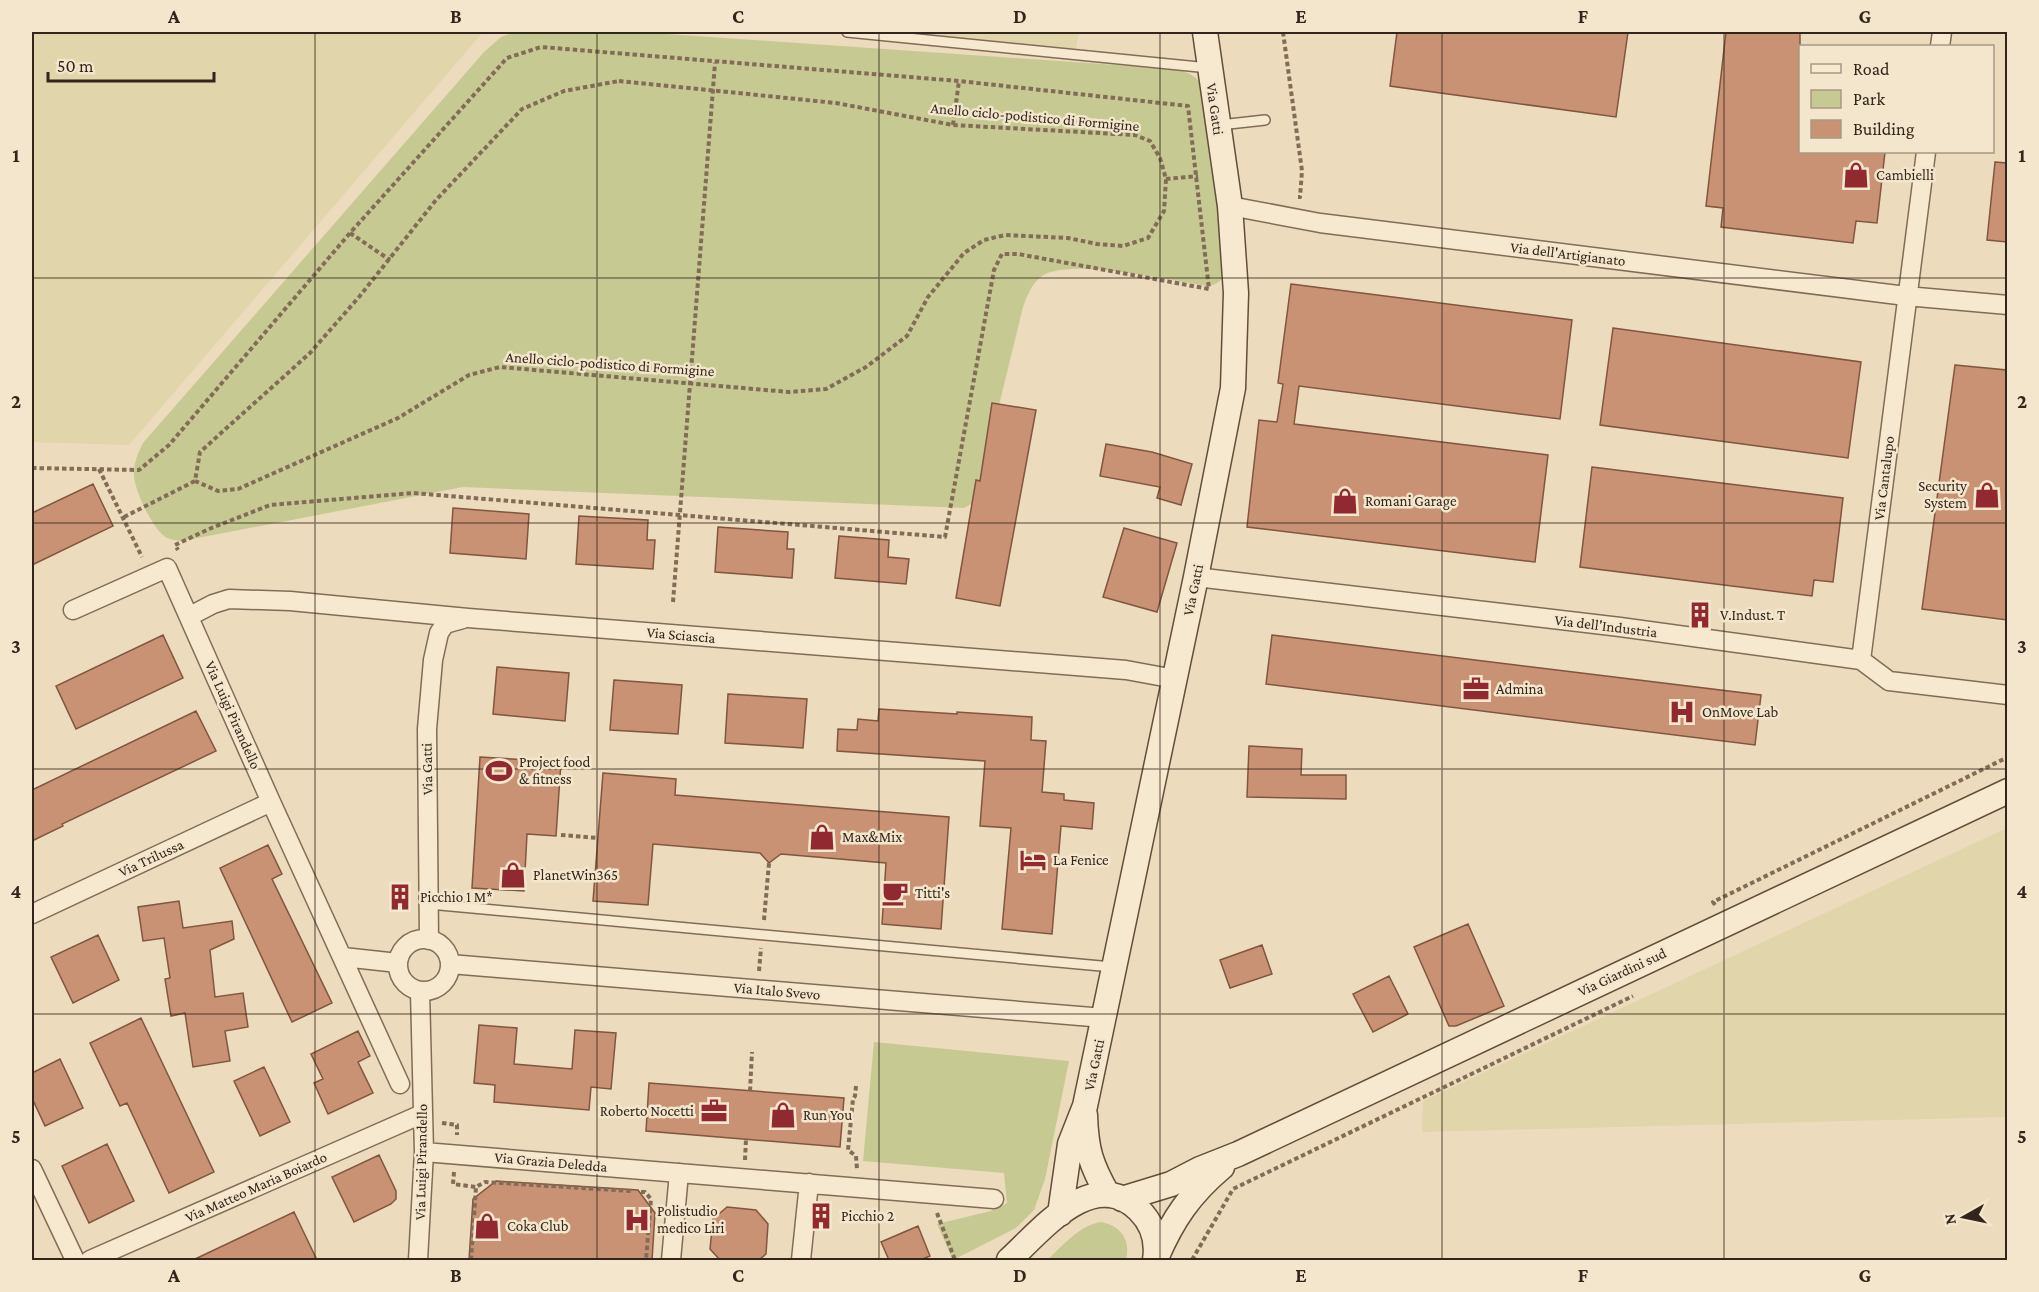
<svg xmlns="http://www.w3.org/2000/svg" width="2039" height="1292" viewBox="0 0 2039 1292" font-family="'Crimson Pro',serif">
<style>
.farmland{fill:#e1d5ab}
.green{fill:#c6c992}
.building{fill:#c99274;stroke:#81553e;stroke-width:1.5}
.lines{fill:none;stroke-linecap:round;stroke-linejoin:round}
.lane-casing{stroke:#836c57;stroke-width:12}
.street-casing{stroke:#836c57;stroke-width:21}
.secondary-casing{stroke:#644d3a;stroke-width:27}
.path{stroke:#836c57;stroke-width:4;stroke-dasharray:4.5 3;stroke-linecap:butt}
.lane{stroke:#f7e9d0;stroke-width:9}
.street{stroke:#f7e9d0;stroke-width:18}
.secondary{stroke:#f7e9d0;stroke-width:24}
.grid{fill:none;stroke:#32251b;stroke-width:1.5;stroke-opacity:0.55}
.labels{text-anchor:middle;stroke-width:5;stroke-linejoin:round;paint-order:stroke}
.street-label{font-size:15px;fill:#32251b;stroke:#f4e6cc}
.poi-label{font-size:15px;fill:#32251b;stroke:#f4e6cc;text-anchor:start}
.neatline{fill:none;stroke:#32251b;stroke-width:2}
.grid-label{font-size:20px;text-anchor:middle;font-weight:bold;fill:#32251b}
</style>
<rect width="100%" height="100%" fill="#ecdbbd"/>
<path class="farmland" d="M 32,32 L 483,32 L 129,445 L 32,442 Z
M 867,32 L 1079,32 L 1076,49 Z
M 2007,828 L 2007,1117 L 1422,1132 L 1423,1101 Z"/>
<path class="green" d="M 515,32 L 638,32 L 1174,69 C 1190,72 1198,77 1207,91 L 1227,272 C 1221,281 1217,285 1207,286 C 1172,281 1070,257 1042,276 C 1032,283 1027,296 1023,307 L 977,495 L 974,502 L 964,508 L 463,487 L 182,541 C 176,540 169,540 164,536 C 151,525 134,490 134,474 C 134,462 138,453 143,443 L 484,52 L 501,37 Z
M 874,1042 L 1069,1061 L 1045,1179 L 1034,1210 L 1016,1228 L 953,1260 L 937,1224 L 991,1211 L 1007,1203 L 1004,1173 L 863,1161 Z
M 1101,1222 C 1121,1226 1131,1240 1126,1260 L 1047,1260 C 1063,1246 1079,1225 1101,1222 Z"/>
<path class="building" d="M 1397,32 L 1628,32 L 1616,117 L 1390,86 Z
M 1726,32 L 1800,32 L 1800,152 L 1885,152 L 1877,223 L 1856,221 L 1853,243 L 1721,227 L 1723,208 L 1706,206 Z
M 1995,162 L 2007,163 L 2007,242 L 1987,240 Z
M 1291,284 L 1572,320 L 1560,419 L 1299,386 L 1294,424 L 1548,455 L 1535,562 L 1247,527 L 1259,420 L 1277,422 L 1283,384 L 1278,383 Z
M 1613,328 L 1861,362 L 1848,458 L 1600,425 Z
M 1955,365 L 2007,370 L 2007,620 L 1922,609 Z
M 992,403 L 1036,410 L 1000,606 L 956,598 L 976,480 L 980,481 Z
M 1106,444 L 1152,452 L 1192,464 L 1181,505 L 1157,498 L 1160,487 L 1100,476 Z
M 1592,467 L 1843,498 L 1833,582 L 1814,580 L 1812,596 L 1580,567 Z
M 93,484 L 113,526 L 32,565 L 32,513 Z
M 453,508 L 529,514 L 526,559 L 450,553 Z
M 579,516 L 648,520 L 647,540 L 655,540 L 653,569 L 576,564 Z
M 718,527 L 788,532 L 787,549 L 794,549 L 792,578 L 715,572 Z
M 1124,528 L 1177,543 L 1157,612 L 1103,597 Z
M 839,536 L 889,540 L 888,557 L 909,559 L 906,584 L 835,578 Z
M 163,635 L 183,678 L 76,729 L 56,686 Z
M 1272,635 L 1761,695 L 1755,745 L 1266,684 Z
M 497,667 L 569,673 L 565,721 L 493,714 Z
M 614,680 L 682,685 L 678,734 L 610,730 Z
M 728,694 L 807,699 L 803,748 L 725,743 Z
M 879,709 L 957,714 L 957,712 L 1032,717 L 1031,740 L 1046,741 L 1042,792 L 1064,794 L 1064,800 L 1094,803 L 1092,829 L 1061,826 L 1052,934 L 1002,929 L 1011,828 L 980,826 L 985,761 L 837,751 L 838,729 L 857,730 L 858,719 L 878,721 Z
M 196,711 L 216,751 L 62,824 L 63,826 L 32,841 L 32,790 Z
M 1249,746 L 1302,749 L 1301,775 L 1346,775 L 1346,799 L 1247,797 Z
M 480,757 L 561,762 L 556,836 L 527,834 L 524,891 L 472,888 Z
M 603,773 L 676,779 L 675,795 L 949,817 L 941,929 L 882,924 L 886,863 L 781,854 L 769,863 L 760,853 L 653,844 L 648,905 L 593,901 Z
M 268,845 L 282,874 L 272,879 L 332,1003 L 292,1022 L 220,868 Z
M 179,901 L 183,928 L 232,921 L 234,939 L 210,950 L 215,997 L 243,993 L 248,1027 L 225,1031 L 230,1061 L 193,1067 L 185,1013 L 171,1016 L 165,979 L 170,978 L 164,938 L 143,941 L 138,907 Z
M 1468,924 L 1504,1006 L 1456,1026 L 1449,1026 L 1414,947 Z
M 98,935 L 119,980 L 73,1003 L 51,957 Z
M 1262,945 L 1272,974 L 1230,988 L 1220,960 Z
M 1389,976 L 1408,1014 L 1373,1032 L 1353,994 Z
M 141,1018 L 214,1172 L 169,1193 L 127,1103 L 120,1106 L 90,1043 Z
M 479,1025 L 517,1028 L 514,1064 L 572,1069 L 575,1030 L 616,1033 L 611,1089 L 591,1087 L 589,1110 L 494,1102 L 495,1085 L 474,1083 Z
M 358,1031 L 370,1056 L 358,1062 L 373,1093 L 328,1114 L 314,1083 L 323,1079 L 311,1054 Z
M 60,1059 L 83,1108 L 45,1126 L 32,1098 L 32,1073 Z
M 264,1067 L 290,1122 L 260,1136 L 234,1081 Z
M 649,1083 L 844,1098 L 840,1147 L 646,1131 Z
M 107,1144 L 134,1201 L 89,1223 L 62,1166 Z
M 379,1155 L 396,1191 L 396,1199 L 391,1204 L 354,1222 L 332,1177 Z
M 496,1181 L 638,1190 L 655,1213 L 652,1260 L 469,1260 L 473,1199 Z
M 727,1207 L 756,1210 L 768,1224 L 766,1254 L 759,1260 L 720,1260 L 710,1249 L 713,1219 Z
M 294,1212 L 317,1260 L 193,1260 Z
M 918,1226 L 930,1256 L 920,1260 L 889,1260 L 881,1242 Z"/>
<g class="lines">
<g class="lane-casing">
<path id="lane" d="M 847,32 L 1209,68
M 1220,125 L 1265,120
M 429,904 L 1112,967"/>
</g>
<g class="street-casing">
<path id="street" d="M 1940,46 L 1942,32
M 1230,206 L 1320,223 L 1906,296 L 2008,305
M 1196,577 L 1620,627 L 1861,660 L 1889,681 L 2008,695
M 73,610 L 167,568 L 271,802 L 400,1084
M 190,616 L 213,604 L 229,599 L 290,601 L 468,618 L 1126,670 L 1175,679
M 1861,660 L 1926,152
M 32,914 L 271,802
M398 965a26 26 0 1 1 52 0a26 26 0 1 1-52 0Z
M 429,940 L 427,729 L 433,660 L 439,633 L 445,624 L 463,619
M 343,957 L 398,963
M 450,964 L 1104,1018
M 424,1152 L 994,1199
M 32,1169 L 75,1260
M 90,1260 L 422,1114
M 418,1260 L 424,1152 L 420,991
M 671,1260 L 679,1173
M 801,1260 L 809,1183"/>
</g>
<g class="secondary-casing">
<path id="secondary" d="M 1085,1115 C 1086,1150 1091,1165 1108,1195
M 1122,1199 L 1171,1184 L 1200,1169 L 1238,1154 L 2008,791
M 1060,1214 L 1070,1144 L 1085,1106 L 1196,577 L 1233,388 L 1236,293 L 1230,206 L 1205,32
M 1157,1256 C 1173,1219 1190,1194 1222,1167
M 1009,1260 C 1041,1231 1092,1165 1139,1210 C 1153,1224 1158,1241 1155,1260"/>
</g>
<path class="path" d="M 1283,32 L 1302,171 L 1300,197 L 1298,197
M 619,81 L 836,103 L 953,125 L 1135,135 L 1150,141 L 1160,158 L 1166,179 L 1164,211 L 1148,238 L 1123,246 L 1097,244 L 1068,238 L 1005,235 L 984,240 L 964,253 L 928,297 L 907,336 L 866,367 L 826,389 L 789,392 L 500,367 L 469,375 L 398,418 L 238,489 L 218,491 L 195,481 L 200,452 L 310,353 L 359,297 L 436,200 L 522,109 L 564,91 Z
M 953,125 L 959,81
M 1166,179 L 1198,176
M 350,233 L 390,260
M 32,468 L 139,470 L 169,445 L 350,233 L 507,58 L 541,47 L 959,81 L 1188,106 L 1209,289 L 1018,254 L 1002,254 L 994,270 L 945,537 L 413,493 L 270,505 L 209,529 L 175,545 L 178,550
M 99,469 L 142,557
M 124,517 L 195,481
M 673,602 L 715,63
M 561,835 L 598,838
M 1715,905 L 1713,902 L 2008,757
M 764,920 L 769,863
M 759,971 L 761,948
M 856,1086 L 855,1096 L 853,1099 L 848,1150 L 856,1156 L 857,1169
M 750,1091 L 752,1052
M 442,1123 L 457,1125 L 457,1135
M 745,1160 L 746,1139
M 454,1172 L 453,1184 L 476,1187
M 641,1192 L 645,1192 L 651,1199 L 646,1260
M 937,1213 L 955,1260
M 471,1260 L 476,1187 L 485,1182 L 631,1191
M 1192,1260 L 1233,1189 L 1633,996"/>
<use href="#lane" class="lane"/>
<use href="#street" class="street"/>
<use href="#secondary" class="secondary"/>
</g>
<path class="grid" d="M 315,32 L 315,1260M 597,32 L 597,1260M 879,32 L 879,1260M 1160,32 L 1160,1260M 1442,32 L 1442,1260M 1724,32 L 1724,1260M 32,278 L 2008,278M 32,523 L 2008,523M 32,769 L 2008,769M 32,1014 L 2008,1014"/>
<defs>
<g id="shop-bare" transform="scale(2.07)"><path d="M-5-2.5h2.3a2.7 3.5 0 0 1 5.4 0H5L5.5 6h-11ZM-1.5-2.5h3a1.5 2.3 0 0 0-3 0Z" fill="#902930" stroke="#f4e6cc" stroke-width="2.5" paint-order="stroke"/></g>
<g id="building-bare" transform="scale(2.07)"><path d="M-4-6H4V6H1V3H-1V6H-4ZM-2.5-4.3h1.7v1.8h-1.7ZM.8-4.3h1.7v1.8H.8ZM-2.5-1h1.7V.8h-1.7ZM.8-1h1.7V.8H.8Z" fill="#902930" stroke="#f4e6cc" stroke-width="2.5" paint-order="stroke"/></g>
<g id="office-bare" transform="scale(2.07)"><path d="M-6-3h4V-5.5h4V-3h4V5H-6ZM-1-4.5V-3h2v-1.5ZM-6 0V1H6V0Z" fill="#902930" stroke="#f4e6cc" stroke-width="2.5" paint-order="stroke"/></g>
<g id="hospital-bare" transform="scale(2.07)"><path d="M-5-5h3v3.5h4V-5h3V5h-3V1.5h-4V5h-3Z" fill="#902930" stroke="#f4e6cc" stroke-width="2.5" paint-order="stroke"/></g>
<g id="stadium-bare" transform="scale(2.07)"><path d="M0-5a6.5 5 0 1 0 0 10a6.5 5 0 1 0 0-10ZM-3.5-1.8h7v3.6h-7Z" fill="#902930" stroke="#f4e6cc" stroke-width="2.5" paint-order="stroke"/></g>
<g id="hotel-bare" transform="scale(2.07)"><path d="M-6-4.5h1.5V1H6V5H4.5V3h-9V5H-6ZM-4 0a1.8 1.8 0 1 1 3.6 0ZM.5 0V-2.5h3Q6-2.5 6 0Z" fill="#902930" stroke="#f4e6cc" stroke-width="2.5" paint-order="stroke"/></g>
<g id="cafe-bare" transform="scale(2.07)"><path d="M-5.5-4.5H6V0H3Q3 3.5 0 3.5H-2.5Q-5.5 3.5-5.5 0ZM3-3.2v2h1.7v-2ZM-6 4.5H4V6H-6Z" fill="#902930" stroke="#f4e6cc" stroke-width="2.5" paint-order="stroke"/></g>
</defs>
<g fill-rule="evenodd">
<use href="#shop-bare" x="1856" y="175"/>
<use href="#shop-bare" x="1987" y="495"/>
<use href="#shop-bare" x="1345" y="501"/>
<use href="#building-bare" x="1700" y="615"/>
<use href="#office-bare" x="1476" y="689"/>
<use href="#hospital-bare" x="1682" y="712"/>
<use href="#stadium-bare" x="499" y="771"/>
<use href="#shop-bare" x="822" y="837"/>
<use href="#hotel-bare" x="1033" y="860"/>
<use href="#shop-bare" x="513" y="875"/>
<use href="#cafe-bare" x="895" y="893"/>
<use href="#building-bare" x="400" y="897"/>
<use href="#office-bare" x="714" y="1111"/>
<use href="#shop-bare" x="783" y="1115"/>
<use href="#building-bare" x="821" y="1216"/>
<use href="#hospital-bare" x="637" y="1220"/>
<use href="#shop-bare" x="487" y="1226"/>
</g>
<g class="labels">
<g class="street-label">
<text transform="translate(1215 109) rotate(82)" y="5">Via Gatti</text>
<text transform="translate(1035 117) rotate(5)" y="5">Anello ciclo-podistico di Formigine</text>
<text transform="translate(1568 254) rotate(7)" y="5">Via dell'Artigianato</text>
<text transform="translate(610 364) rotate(4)" y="5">Anello ciclo-podistico di Formigine</text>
<text transform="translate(1884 478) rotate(-83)" y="5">Via Cantalupo</text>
<text transform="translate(1193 590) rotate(-78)" y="5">Via Gatti</text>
<text transform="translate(1606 626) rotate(7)" y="5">Via dell'Industria</text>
<text transform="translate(681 635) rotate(5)" y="5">Via Sciascia</text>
<text transform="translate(233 715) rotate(66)" y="5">Via Luigi Pirandello</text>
<text transform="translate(427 769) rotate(-91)" y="5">Via Gatti</text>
<text transform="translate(151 858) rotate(-25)" y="5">Via Trilussa</text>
<text transform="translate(1622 972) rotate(-25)" y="5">Via Giardini sud</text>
<text transform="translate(777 991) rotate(5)" y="5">Via Italo Svevo</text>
<text transform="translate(1094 1065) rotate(-78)" y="5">Via Gatti</text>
<text transform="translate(421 1162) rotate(-89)" y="5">Via Luigi Pirandello</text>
<text transform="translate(551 1162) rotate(5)" y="5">Via Grazia Deledda</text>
<text transform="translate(256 1187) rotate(-24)" y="5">Via Matteo Maria Boiardo</text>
</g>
<g class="poi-label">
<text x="1876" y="180">Cambielli</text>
<text x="1967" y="491" text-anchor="end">Security<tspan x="1967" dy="17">System</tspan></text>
<text x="1365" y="506">Romani Garage</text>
<text x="1720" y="620">V.Indust. T</text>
<text x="1496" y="694">Admina</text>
<text x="1702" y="717">OnMove Lab</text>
<text x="519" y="767">Project food<tspan x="519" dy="17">&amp; fitness</tspan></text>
<text x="842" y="842">Max&amp;Mix</text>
<text x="1053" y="865">La Fenice</text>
<text x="533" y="880">PlanetWin365</text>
<text x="915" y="898">Titti's</text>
<text x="420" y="902">Picchio 1 M*</text>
<text x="694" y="1116" text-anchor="end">Roberto Nocetti</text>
<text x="803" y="1120">Run You</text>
<text x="657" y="1216">Polistudio<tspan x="657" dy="17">medico Liri</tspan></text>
<text x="841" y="1221">Picchio 2</text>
<text x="507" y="1231">Coka Club</text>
</g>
</g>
<rect width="2039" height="1292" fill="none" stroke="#f4e6cc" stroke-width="66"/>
<rect x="1799" y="45" width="195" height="108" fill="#f4e6cc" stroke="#a69985" stroke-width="1.5"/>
<rect x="1811" y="64" width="30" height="9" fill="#f7e9d0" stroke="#a69985" stroke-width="1.5"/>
<text x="1853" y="75" font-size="18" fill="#32251b">Road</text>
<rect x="1811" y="90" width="30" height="18" fill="#c6c992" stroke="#a69985" stroke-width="1.5"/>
<text x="1853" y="105" font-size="18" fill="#32251b">Park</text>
<rect x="1811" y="120" width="30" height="18" fill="#c99274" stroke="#a69985" stroke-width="1.5"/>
<text x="1853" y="135" font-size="18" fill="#32251b">Building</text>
<g transform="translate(1964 1217) rotate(261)" stroke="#f4e6cc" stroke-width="4.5" paint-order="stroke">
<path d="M0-4.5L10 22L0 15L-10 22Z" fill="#32251b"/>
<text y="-9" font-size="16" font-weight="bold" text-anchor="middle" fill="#32251b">N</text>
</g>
<path d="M48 72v9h166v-9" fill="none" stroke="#32251b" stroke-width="3"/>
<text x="57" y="72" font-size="18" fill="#32251b" stroke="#f4e6cc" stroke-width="4.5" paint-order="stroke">50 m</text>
<rect x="33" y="33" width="1973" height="1226" class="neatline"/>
<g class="grid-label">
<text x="174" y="23">A</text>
<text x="456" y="23">B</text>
<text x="738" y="23">C</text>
<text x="1020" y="23">D</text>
<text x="1301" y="23">E</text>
<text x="1583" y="23">F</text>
<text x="1865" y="23">G</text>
<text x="16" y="162">1</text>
<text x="2022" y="162">1</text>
<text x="16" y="408">2</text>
<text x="2022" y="408">2</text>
<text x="16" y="653">3</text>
<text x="2022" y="653">3</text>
<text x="16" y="898">4</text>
<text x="2022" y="898">4</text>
<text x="16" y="1143">5</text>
<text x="2022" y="1143">5</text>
<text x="174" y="1282">A</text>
<text x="456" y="1282">B</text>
<text x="738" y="1282">C</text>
<text x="1020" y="1282">D</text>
<text x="1301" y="1282">E</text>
<text x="1583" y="1282">F</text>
<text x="1865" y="1282">G</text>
</g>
</svg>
